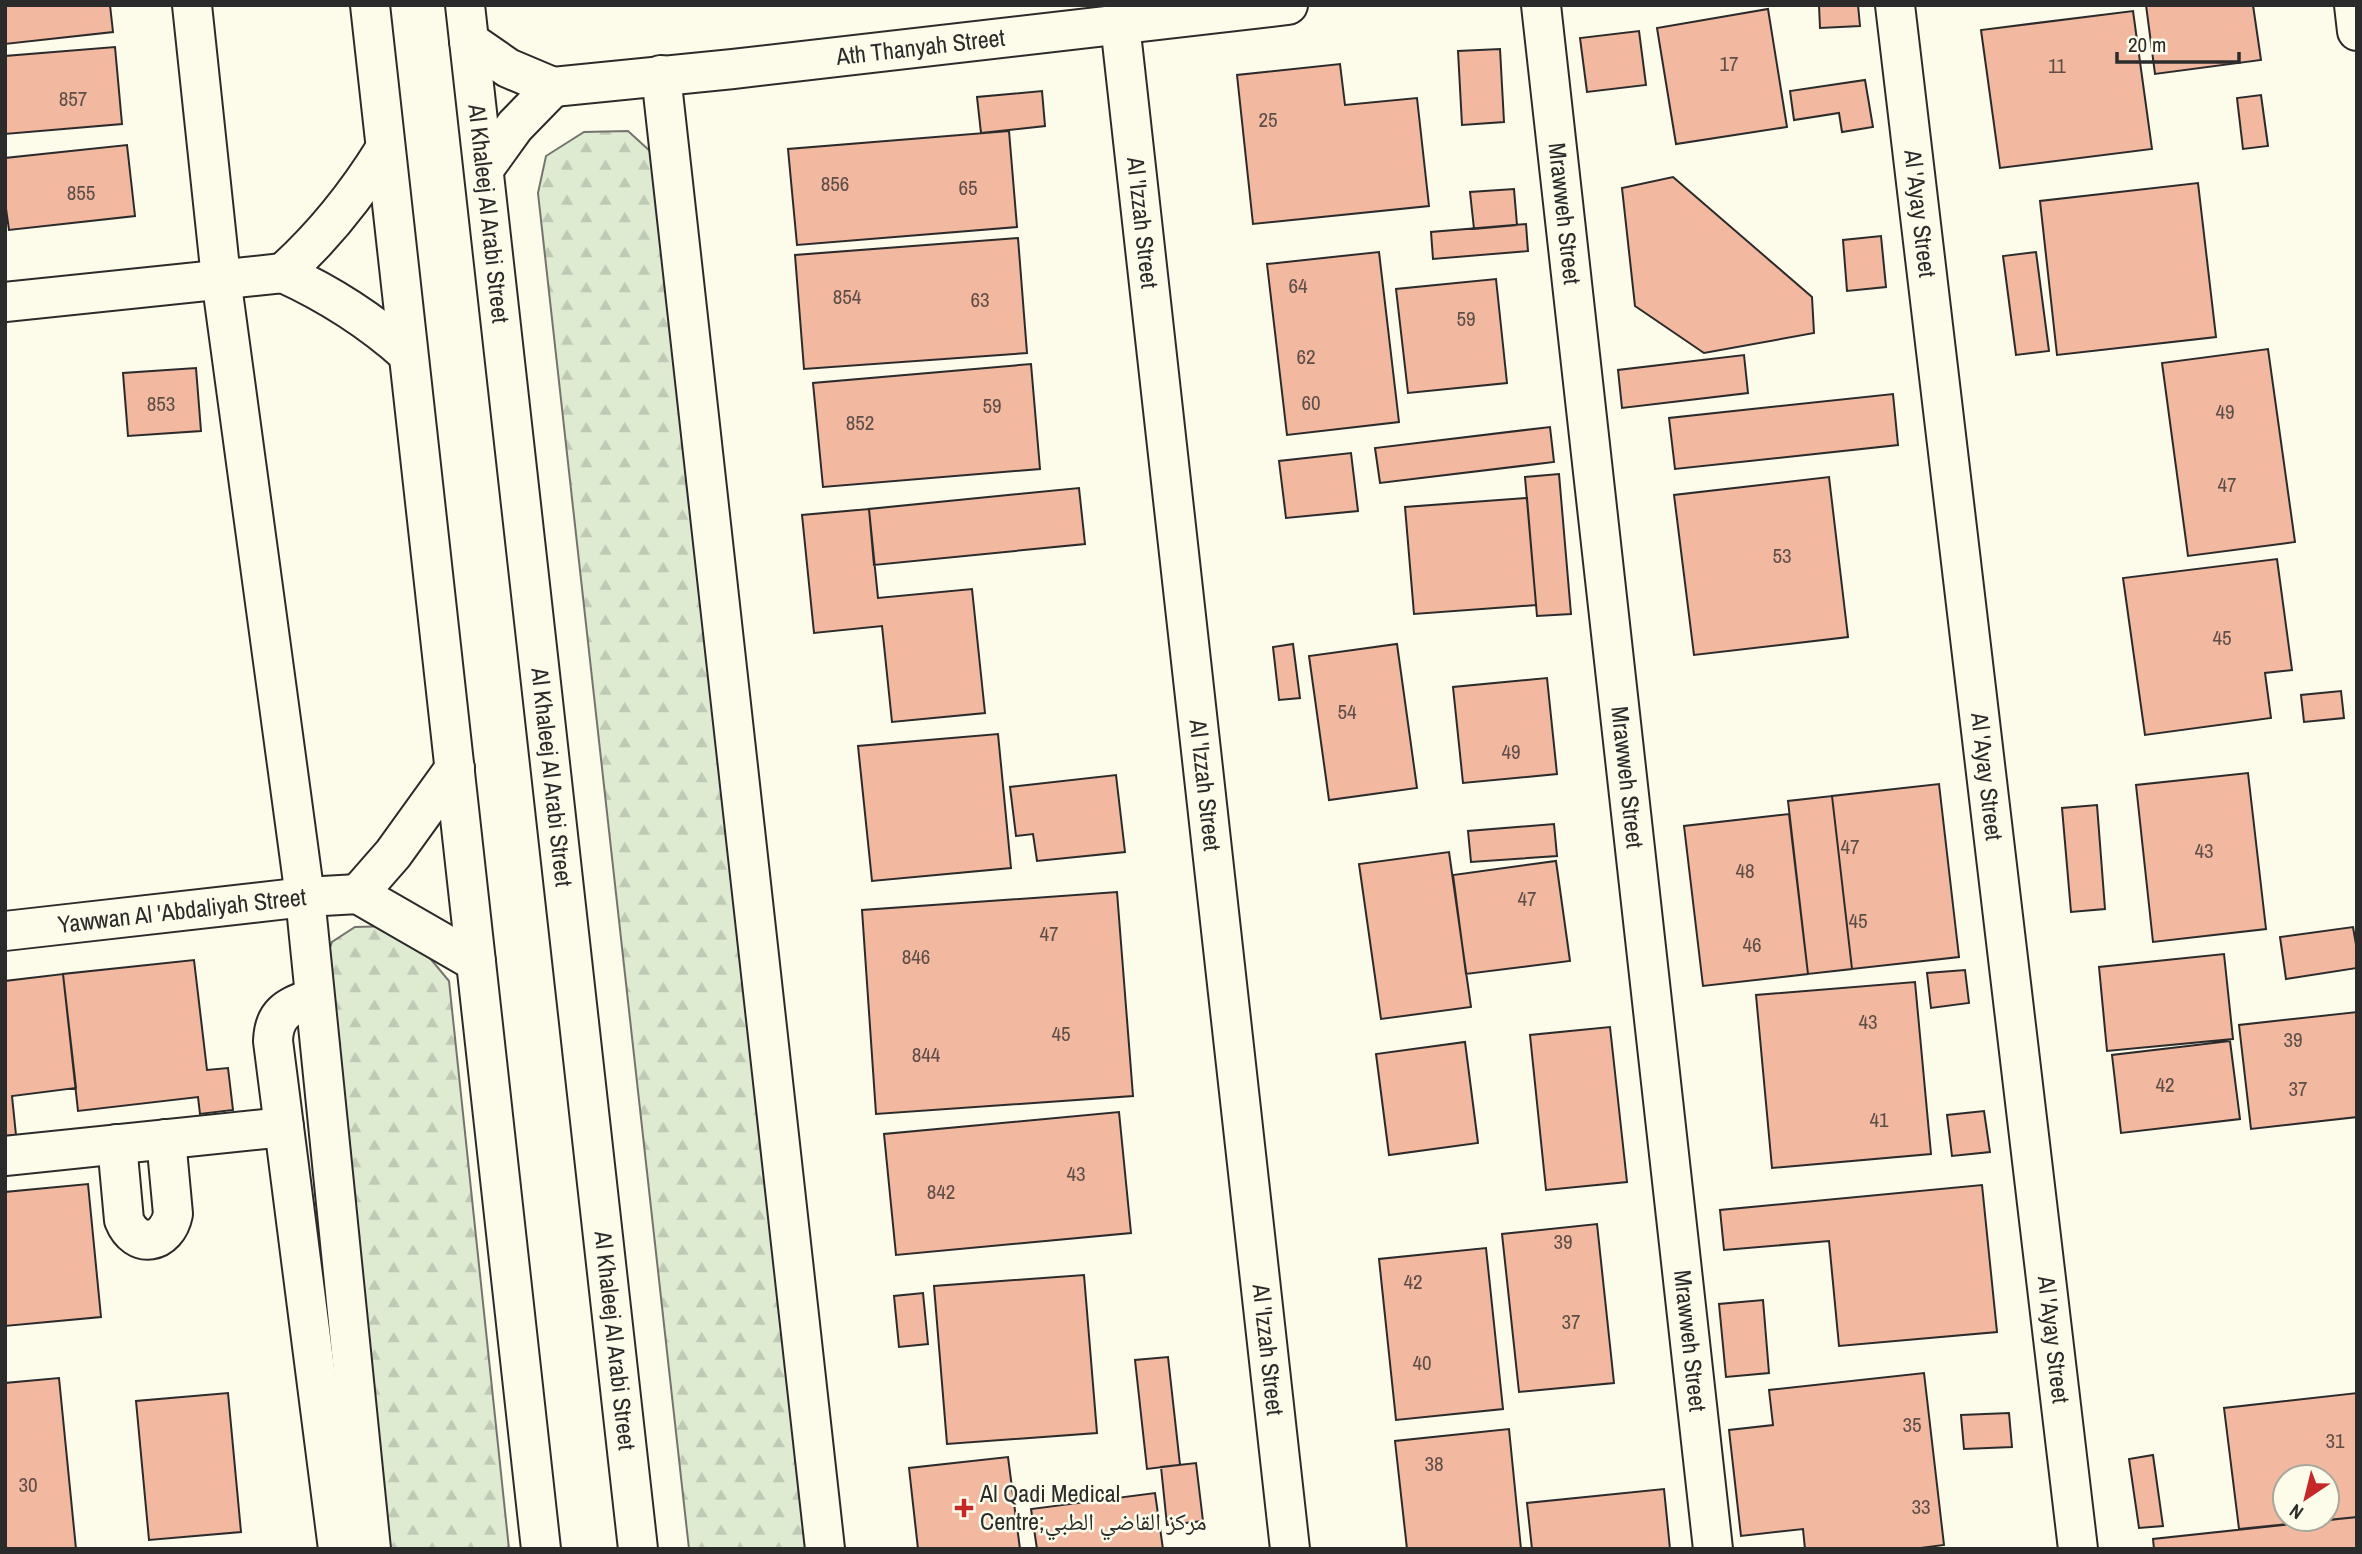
<svg xmlns="http://www.w3.org/2000/svg" width="2362" height="1554" viewBox="0 0 2362 1554" font-family="'Archivo Narrow','Noto Naskh Arabic',sans-serif">
<style>
.forest{fill:url(#forest-firs);stroke:#74746e;stroke-width:2}
.building{fill:#f2b8a0;stroke:#2b2b2b;stroke-width:2;fill-rule:evenodd}
.lines{fill:none;stroke-linecap:round;stroke-linejoin:round}
.minor-casing{stroke:#2b2b2b;stroke-width:42}
.highway-casing{stroke:#2b2b2b;stroke-width:42}
.minor{stroke:#fdfbea;stroke-width:38}
.highway{stroke:#fdfbea;stroke-width:38}
.poi-dot{fill:#c62828;stroke:#fdfbea;stroke-width:2.5}
.labels{text-anchor:middle;stroke-width:5;stroke-linejoin:round;paint-order:stroke}
.number-label{font-size:21px;fill:#5d4e48}
.street-label{font-size:24px;fill:#2b2b2b;stroke:#fdfbea}
.poi-label{font-size:24px;fill:#2b2b2b;stroke:#fdfbea;text-anchor:start}
</style>
<defs>
<pattern id="forest-firs" width="22" height="20" patternUnits="userSpaceOnUse" patternTransform="scale(1.75)"><rect width="22" height="20" fill="#deebd1"/><path d="M5 1l3.5 6h-7zM16 11l3.5 6h-7z" fill="#bfcab4"/></pattern>
</defs>
<rect width="100%" height="100%" fill="#fdfbea"/>
<path class="forest" d="M 628,131 L 662,162 L 821,1549 L 689,1549 L 538,193 L 546,156 L 584,132 Z
M 392,926 L 424,951 L 449,981 L 509,1549 L 381,1549 L 320,976 L 332,942 L 355,927 Z"/>
<path class="building" d="M 5,5 L 110,5 L 113,32 L 5,44 Z
M 1819,5 L 1858,5 L 1860,26 L 1820,28 Z
M 2146,5 L 2253,5 L 2261,60 L 2155,74 Z
M 1768,9 L 1787,127 L 1676,144 L 1657,28 Z
M 2133,11 L 2152,149 L 2000,168 L 1981,30 Z
M 1639,31 L 1646,85 L 1587,92 L 1580,38 Z
M 115,47 L 122,124 L 5,134 L 5,56 Z
M 1500,49 L 1504,122 L 1462,125 L 1458,51 Z
M 1340,64 L 1345,105 L 1417,98 L 1429,206 L 1253,224 L 1237,75 Z
M 1865,80 L 1873,127 L 1842,132 L 1839,113 L 1794,120 L 1790,91 Z
M 1042,91 L 1045,126 L 981,133 L 977,97 Z
M 2261,95 L 2268,146 L 2243,149 L 2237,98 Z
M 1009,131 L 1017,227 L 797,245 L 788,149 Z
M 127,145 L 135,216 L 9,230 L 5,202 L 5,158 Z
M 1673,177 L 1812,297 L 1814,333 L 1704,353 L 1635,306 L 1622,188 Z
M 2198,183 L 2216,337 L 2057,355 L 2040,201 Z
M 1514,189 L 1517,225 L 1474,229 L 1470,192 Z
M 1526,224 L 1528,251 L 1433,259 L 1431,232 Z
M 1881,236 L 1886,287 L 1847,291 L 1843,240 Z
M 1018,238 L 1027,353 L 804,369 L 795,255 Z
M 1379,252 L 1399,422 L 1287,435 L 1267,264 Z
M 2036,252 L 2049,351 L 2016,355 L 2003,256 Z
M 1496,279 L 1507,383 L 1408,393 L 1396,289 Z
M 2268,349 L 2295,542 L 2188,556 L 2162,363 Z
M 1744,355 L 1748,393 L 1622,408 L 1618,370 Z
M 1031,364 L 1040,469 L 823,487 L 813,383 Z
M 196,368 L 201,431 L 128,436 L 123,373 Z
M 1893,394 L 1898,445 L 1675,469 L 1669,418 Z
M 1550,427 L 1554,462 L 1380,483 L 1375,448 Z
M 1351,453 L 1358,511 L 1286,518 L 1279,461 Z
M 1559,474 L 1571,614 L 1537,616 L 1525,477 Z
M 1829,477 L 1848,637 L 1694,655 L 1674,495 Z
M 1079,488 L 1085,544 L 874,565 L 869,509 Z
M 1527,498 L 1536,605 L 1414,614 L 1405,507 Z
M 869,509 L 878,598 L 972,589 L 985,713 L 892,722 L 882,626 L 814,633 L 802,515 Z
M 2277,559 L 2292,670 L 2265,673 L 2271,718 L 2145,735 L 2123,578 Z
M 1293,644 L 1300,698 L 1279,700 L 1273,647 Z
M 1397,644 L 1417,788 L 1329,800 L 1309,656 Z
M 1547,678 L 1557,774 L 1463,783 L 1453,687 Z
M 2341,691 L 2344,718 L 2304,722 L 2301,695 Z
M 998,734 L 1011,868 L 872,881 L 858,746 Z
M 2248,773 L 2266,929 L 2153,942 L 2136,785 Z
M 1116,775 L 1125,852 L 1037,861 L 1033,834 L 1016,836 L 1010,787 Z
M 1939,784 L 1959,957 L 1852,969 L 1832,796 Z
M 1832,796 L 1852,969 L 1808,974 L 1788,801 Z
M 2097,805 L 2105,909 L 2071,912 L 2062,808 Z
M 1789,814 L 1808,974 L 1703,986 L 1684,826 Z
M 1554,824 L 1557,856 L 1471,862 L 1468,831 Z
M 1449,852 L 1471,1007 L 1381,1019 L 1359,864 Z
M 1556,861 L 1570,961 L 1466,974 L 1453,875 Z
M 1117,892 L 1133,1096 L 876,1114 L 862,910 Z
M 2353,927 L 2357,950 L 2357,968 L 2286,979 L 2280,937 Z
M 2224,954 L 2233,1039 L 2107,1051 L 2099,967 Z
M 194,960 L 207,1070 L 228,1068 L 233,1110 L 200,1114 L 198,1097 L 78,1111 L 63,974 Z
M 1965,970 L 1969,1003 L 1931,1008 L 1927,973 Z
M 63,974 L 76,1088 L 12,1096 L 16,1135 L 5,1136 L 5,981 Z
M 1915,982 L 1931,1154 L 1772,1168 L 1756,995 Z
M 2357,1012 L 2357,1117 L 2251,1129 L 2239,1025 Z
M 1610,1027 L 1627,1182 L 1546,1190 L 1530,1035 Z
M 2230,1041 L 2240,1119 L 2121,1133 L 2112,1055 Z
M 1465,1042 L 1478,1143 L 1389,1155 L 1376,1054 Z
M 1984,1111 L 1990,1152 L 1952,1156 L 1947,1115 Z
M 1119,1112 L 1131,1233 L 896,1255 L 884,1134 Z
M 88,1184 L 101,1317 L 5,1326 L 5,1192 Z
M 1982,1185 L 1997,1332 L 1839,1346 L 1829,1241 L 1724,1250 L 1720,1210 Z
M 1597,1224 L 1614,1383 L 1519,1392 L 1502,1234 Z
M 1486,1248 L 1503,1409 L 1396,1420 L 1379,1259 Z
M 1084,1275 L 1097,1433 L 947,1444 L 934,1286 Z
M 923,1293 L 928,1344 L 899,1347 L 894,1296 Z
M 1763,1300 L 1769,1373 L 1726,1377 L 1719,1304 Z
M 1168,1357 L 1180,1465 L 1147,1469 L 1135,1360 Z
M 1924,1373 L 1944,1545 L 1913,1549 L 1805,1549 L 1803,1529 L 1741,1536 L 1729,1430 L 1773,1425 L 1769,1390 Z
M 59,1378 L 76,1549 L 5,1549 L 5,1383 Z
M 228,1393 L 241,1532 L 149,1540 L 136,1401 Z
M 2357,1393 L 2357,1517 L 2239,1529 L 2224,1408 ZM 2285,1477 L 2327,1477 L 2327,1519 L 2285,1519 Z
M 2009,1413 L 2012,1447 L 1964,1449 L 1961,1415 Z
M 1509,1429 L 1521,1549 L 1407,1549 L 1395,1441 Z
M 2153,1455 L 2163,1526 L 2139,1528 L 2129,1459 Z
M 1008,1457 L 1020,1549 L 918,1549 L 909,1468 Z
M 1196,1463 L 1203,1521 L 1167,1525 L 1161,1467 Z
M 1664,1489 L 1670,1549 L 1532,1549 L 1527,1503 Z
M 1155,1493 L 1163,1549 L 1037,1549 L 1031,1509 Z
M 2357,1517 L 2357,1549 L 2154,1549 L 2153,1539 Z"/>
<g class="lines">
<g class="minor-casing">
<g id="minor">
<path d="M 192,5 L 221,278 L 305,897 L 371,1549"/>
<path id="s1" d="M 1541,5 L 1713,1549"/>
<path id="s2" d="M 1895,5 L 2078,1549"/>
<path d="M 2354,5 L 2357,31"/>
<path id="s3" d="M 1120,24 L 1290,1549"/>
<path id="s4" d="M 469,41 L 508,68 L 553,87 L 733,69 L 1288,5"/>
<path d="M 661,75 L 825,1549"/>
<path d="M 484,169 L 515,126 L 553,87"/>
<path d="M 283,273 C 324,236 356,196 385,149"/>
<path d="M 5,302 L 283,273 C 329,294 370,320 408,354"/>
<path d="M 358,894 L 393,854 L 455,768"/>
<path id="s5" d="M 5,931 L 305,897 L 358,894 L 476,962"/>
<path d="M 314,997 C 290,1007 274,1011 273,1041 L 338,1549"/>
<path d="M 117,1144 L 124,1220 C 136,1250 167,1244 173,1214 L 166,1139"/>
<path d="M 5,1156 L 284,1127"/>
</g>
</g>
<g class="highway-casing">
<g id="highway">
<path d="M 370,5 L 541,1549"/>
<path id="s6" d="M 465,5 L 638,1549"/>
</g>
</g>
<use href="#minor" class="minor"/>
<use href="#highway" class="highway"/>
</g>
<path class="poi-dot" d="M960.5 1497.5h7v7h7v7h-7v7h-7v-7h-7v-7h7z"/>
<g class="labels">
<g class="number-label">
<text x="1729" y="71">17</text>
<text x="2057" y="73">11</text>
<text x="73" y="106">857</text>
<text x="1268" y="127">25</text>
<text x="835" y="191">856</text>
<text x="968" y="195">65</text>
<text x="81" y="200">855</text>
<text x="1298" y="293">64</text>
<text x="847" y="304">854</text>
<text x="980" y="307">63</text>
<text x="1466" y="326">59</text>
<text x="1306" y="364">62</text>
<text x="1311" y="410">60</text>
<text x="161" y="411">853</text>
<text x="992" y="413">59</text>
<text x="2225" y="419">49</text>
<text x="860" y="430">852</text>
<text x="2227" y="492">47</text>
<text x="1782" y="563">53</text>
<text x="2222" y="645">45</text>
<text x="1347" y="719">54</text>
<text x="1511" y="759">49</text>
<text x="1850" y="854">47</text>
<text x="2204" y="858">43</text>
<text x="1745" y="878">48</text>
<text x="1527" y="906">47</text>
<text x="1858" y="928">45</text>
<text x="1049" y="941">47</text>
<text x="1752" y="952">46</text>
<text x="916" y="964">846</text>
<text x="1868" y="1029">43</text>
<text x="1061" y="1041">45</text>
<text x="2293" y="1047">39</text>
<text x="926" y="1062">844</text>
<text x="2165" y="1092">42</text>
<text x="2298" y="1096">37</text>
<text x="1879" y="1127">41</text>
<text x="1076" y="1181">43</text>
<text x="941" y="1199">842</text>
<text x="1563" y="1249">39</text>
<text x="1413" y="1289">42</text>
<text x="1571" y="1329">37</text>
<text x="1422" y="1370">40</text>
<text x="1912" y="1432">35</text>
<text x="2335" y="1448">31</text>
<text x="1434" y="1471">38</text>
<text x="28" y="1492">30</text>
<text x="1921" y="1514">33</text>
</g>
<g class="street-label">
<text dy="8" stroke="none"><textPath href="#s4" startOffset="466">Ath Thanyah Street</textPath></text>
<text dy="8" stroke="none"><textPath href="#s6" startOffset="210">Al Khaleej Al Arabi Street</textPath></text>
<text dy="8" stroke="none"><textPath href="#s1" startOffset="210">Mrawweh Street</textPath></text>
<text dy="8" stroke="none"><textPath href="#s2" startOffset="210">Al 'Ayay Street</textPath></text>
<text dy="8" stroke="none"><textPath href="#s3" startOffset="200">Al 'Izzah Street</textPath></text>
<text dy="8" stroke="none"><textPath href="#s6" startOffset="777">Al Khaleej Al Arabi Street</textPath></text>
<text dy="8" stroke="none"><textPath href="#s1" startOffset="777">Mrawweh Street</textPath></text>
<text dy="8" stroke="none"><textPath href="#s2" startOffset="777">Al 'Ayay Street</textPath></text>
<text dy="8" stroke="none"><textPath href="#s3" startOffset="766">Al 'Izzah Street</textPath></text>
<text dy="8" stroke="none"><textPath href="#s5" startOffset="178">Yawwan Al 'Abdaliyah Street</textPath></text>
<text dy="8" stroke="none"><textPath href="#s6" startOffset="1344">Al Khaleej Al Arabi Street</textPath></text>
<text dy="8" stroke="none"><textPath href="#s2" startOffset="1344">Al 'Ayay Street</textPath></text>
<text dy="8" stroke="none"><textPath href="#s1" startOffset="1344">Mrawweh Street</textPath></text>
<text dy="8" stroke="none"><textPath href="#s3" startOffset="1334">Al 'Izzah Street</textPath></text>
</g>
<g class="poi-label">
<text x="980" y="1502">Al Qadi Medical<tspan x="980" dy="28">Centre;مركز القاضي الطبي</tspan></text>
</g>
</g>
<rect width="2362" height="1554" fill="none" stroke="#2b2b2b" stroke-width="14"/>
<g transform="translate(2306 1498) rotate(215)"><circle r="33" fill="#fdfbea" stroke="#a9a89e" stroke-width="2"/>
<path d="M0-5L12 26L0 18L-12 26Z" fill="#c62828"/>
<text y="-10" font-size="19" font-weight="bold" text-anchor="middle" fill="#2b2b2b">N</text>
</g>
<path d="M2117 52v10h122v-10" fill="none" stroke="#2b2b2b" stroke-width="3.5"/>
<text x="2128" y="52" font-size="21" fill="#2b2b2b" stroke="#fdfbea" stroke-width="5" paint-order="stroke">20 m</text>
</svg>
